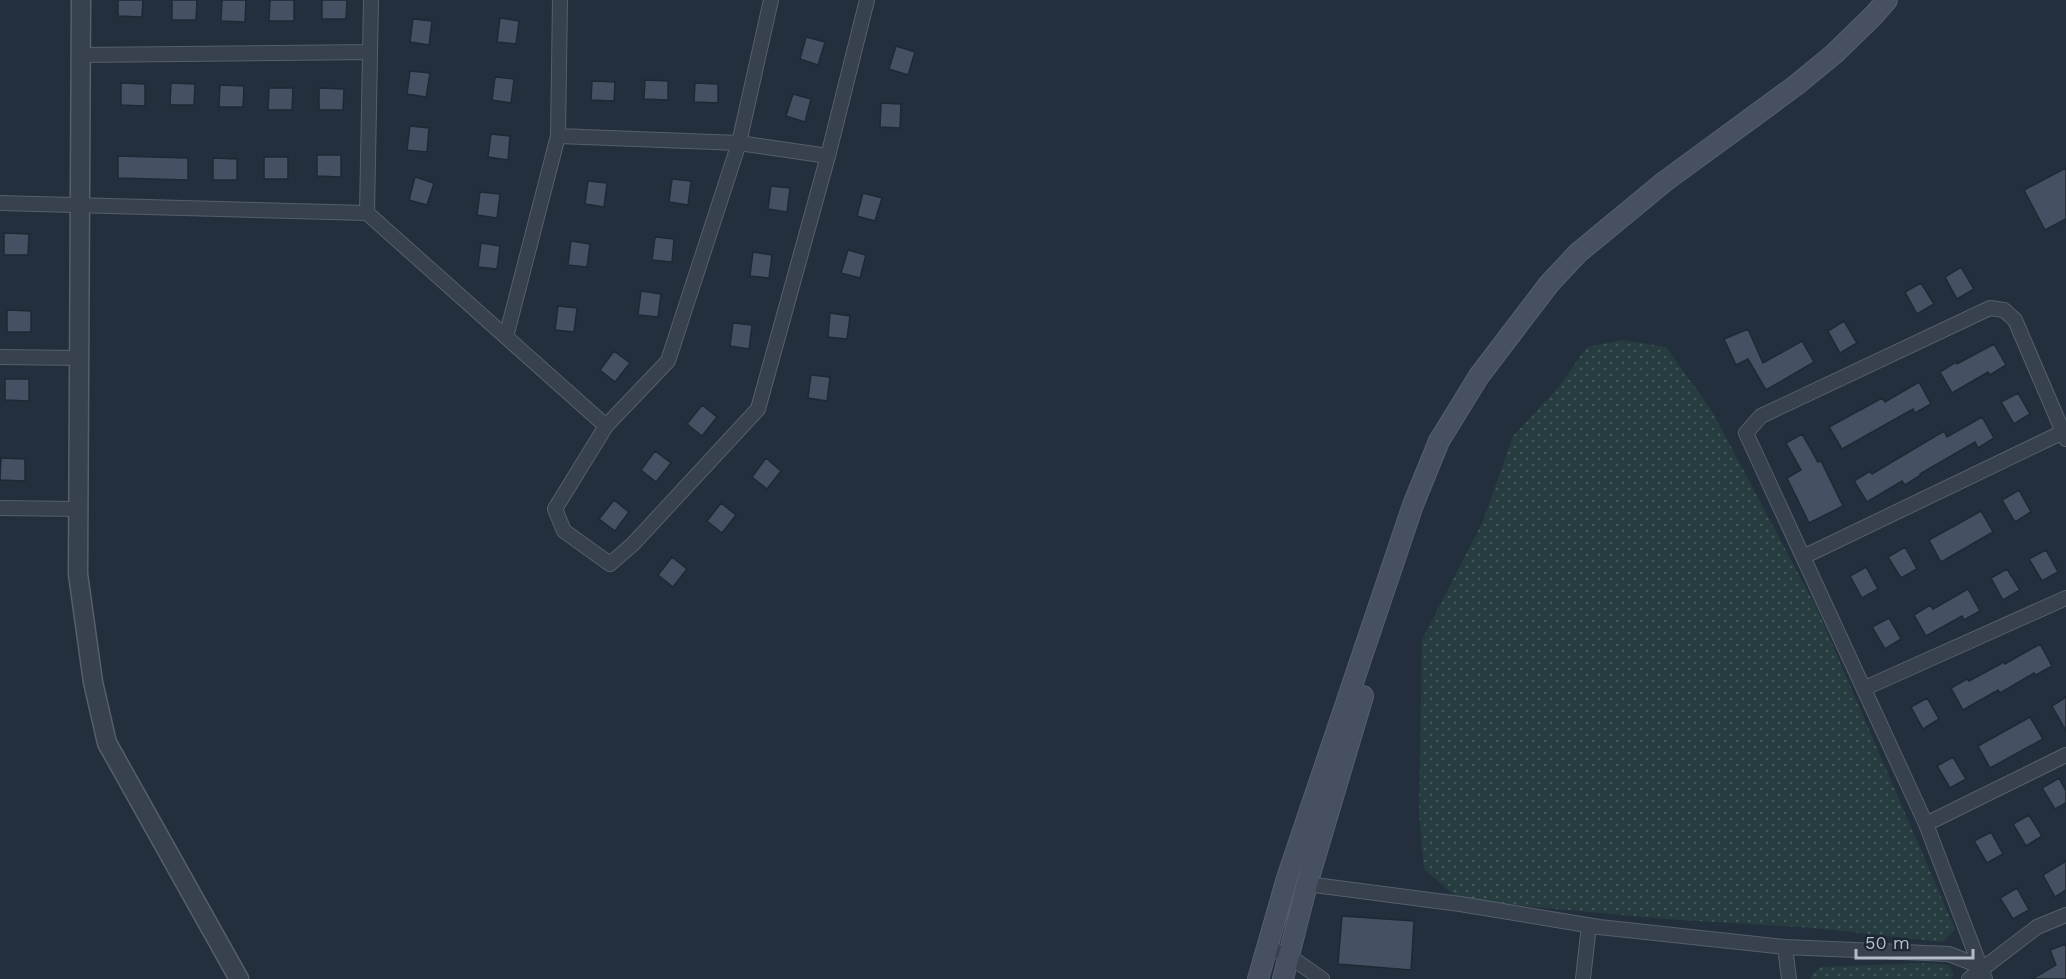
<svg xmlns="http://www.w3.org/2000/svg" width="2066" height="979" viewBox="0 0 2066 979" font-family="'Work Sans',sans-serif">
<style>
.grass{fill:url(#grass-dots)}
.building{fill:#455162;stroke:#1f2835;stroke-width:1.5}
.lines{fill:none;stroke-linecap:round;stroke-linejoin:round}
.minor-casing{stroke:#565f6c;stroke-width:16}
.tertiary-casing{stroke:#565f6c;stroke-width:21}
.secondary-casing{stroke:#565f6c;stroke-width:22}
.minor{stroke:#38414e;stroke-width:14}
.tertiary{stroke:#38414e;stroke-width:18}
.secondary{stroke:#465061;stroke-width:20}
</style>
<defs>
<pattern id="grass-dots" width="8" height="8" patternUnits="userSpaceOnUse" patternTransform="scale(1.5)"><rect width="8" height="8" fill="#263c3f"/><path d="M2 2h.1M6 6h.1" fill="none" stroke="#435659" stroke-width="1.8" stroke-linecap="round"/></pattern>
</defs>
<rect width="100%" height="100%" fill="#242f3e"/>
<path class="grass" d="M 1622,340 L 1666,347 L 1712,411 L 1817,609 L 1955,929 L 1943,942 L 1814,928 L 1665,919 L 1460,900 L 1424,869 L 1419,813 L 1422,640 L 1483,521 L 1513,436 L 1558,388 L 1587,347 Z
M 1926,963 L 1949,965 L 1954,974 L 1951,979 L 1810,979 L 1813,973 L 1821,967 Z"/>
<path class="building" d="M 118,0 L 143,0 L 142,17 L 118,16 Z
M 172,0 L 197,0 L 196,20 L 172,20 Z
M 222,0 L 246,0 L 245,22 L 221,21 Z
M 270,0 L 294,0 L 294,21 L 269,21 Z
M 322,0 L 347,0 L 346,19 L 322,19 Z
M 500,18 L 519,21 L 516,44 L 497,42 Z
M 413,19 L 432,21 L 429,45 L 410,42 Z
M 806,37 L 825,42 L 818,65 L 800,59 Z
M 896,46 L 915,52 L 908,75 L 889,69 Z
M 410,71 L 430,73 L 426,97 L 407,94 Z
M 495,77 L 514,79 L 511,103 L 492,100 Z
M 645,80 L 668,81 L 668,100 L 644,99 Z
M 592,81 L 615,82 L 614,101 L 591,100 Z
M 121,83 L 145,84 L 145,106 L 121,105 Z
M 171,83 L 195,84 L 194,105 L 170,105 Z
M 695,83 L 718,84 L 718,103 L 694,102 Z
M 220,85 L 244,86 L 243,107 L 219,107 Z
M 269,88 L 293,88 L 292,110 L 268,110 Z
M 319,88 L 344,89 L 343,110 L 319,110 Z
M 793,94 L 811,99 L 805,122 L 786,116 Z
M 881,103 L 901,104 L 900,128 L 880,127 Z
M 410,126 L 429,128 L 427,152 L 407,150 Z
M 491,134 L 510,136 L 508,160 L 488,157 Z
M 317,155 L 341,155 L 341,177 L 317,176 Z
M 118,156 L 188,158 L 188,180 L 118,178 Z
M 264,157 L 288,157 L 288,179 L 264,179 Z
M 213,158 L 237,159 L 237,180 L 213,180 Z
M 2066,168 L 2066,219 L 2045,230 L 2024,190 Z
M 415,177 L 434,183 L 427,205 L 409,200 Z
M 672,179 L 691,181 L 688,205 L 669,202 Z
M 588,181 L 607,183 L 604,207 L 585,204 Z
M 771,186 L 790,188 L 787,212 L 768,209 Z
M 480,192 L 500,194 L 497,218 L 477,215 Z
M 863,193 L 882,198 L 875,221 L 857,216 Z
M 4,233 L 29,234 L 28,255 L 4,255 Z
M 655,237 L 674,239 L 672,262 L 652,260 Z
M 571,241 L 590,244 L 587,267 L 568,265 Z
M 481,243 L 500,246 L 497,269 L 478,267 Z
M 848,250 L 866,255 L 860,278 L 841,273 Z
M 753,252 L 772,255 L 769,278 L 750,276 Z
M 1961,267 L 1974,289 L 1957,299 L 1945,277 Z
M 1921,283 L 1934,304 L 1917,314 L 1905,292 Z
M 641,291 L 661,294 L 658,317 L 638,315 Z
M 558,306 L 577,308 L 574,332 L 555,330 Z
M 7,310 L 31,311 L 31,332 L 7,332 Z
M 830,313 L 850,316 L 847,339 L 828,337 Z
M 1844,321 L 1857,343 L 1840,353 L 1828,331 Z
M 733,323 L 752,325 L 749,349 L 730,346 Z
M 1748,329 L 1763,363 L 1802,341 L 1814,362 L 1766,390 L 1748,359 L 1736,365 L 1724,339 Z
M 1994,344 L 2006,365 L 1990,375 L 1988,372 L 1952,393 L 1940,372 L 1956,362 L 1957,364 Z
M 614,351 L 630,363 L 615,382 L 600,370 Z
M 811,375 L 830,377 L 827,401 L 808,398 Z
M 5,379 L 29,379 L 29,401 L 5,400 Z
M 1919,382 L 1931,404 L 1915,413 L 1913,409 L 1842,449 L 1829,427 L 1882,398 L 1885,402 Z
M 2018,393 L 2030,414 L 2014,424 L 2001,402 Z
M 702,405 L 717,417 L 702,436 L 687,424 Z
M 1982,417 L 1994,438 L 1978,448 L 1975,442 L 1920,474 L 1921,475 L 1905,485 L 1902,481 L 1867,502 L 1854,481 L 1870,471 L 1872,474 L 1944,431 L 1947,437 Z
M 1802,434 L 1818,462 L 1821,461 L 1843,506 L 1809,523 L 1787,478 L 1801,470 L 1786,443 Z
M 655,451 L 671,463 L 656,482 L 641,470 Z
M 1,458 L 25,459 L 25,481 L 0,480 Z
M 766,458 L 781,471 L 767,489 L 752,477 Z
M 2019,490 L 2031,512 L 2015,522 L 2002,500 Z
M 614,500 L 629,512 L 615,531 L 599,519 Z
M 721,503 L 736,515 L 722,533 L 707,521 Z
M 1981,511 L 1993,532 L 1941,562 L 1929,540 Z
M 1905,547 L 1917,569 L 1901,578 L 1888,557 Z
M 2046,550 L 2058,572 L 2042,581 L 2029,559 Z
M 672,557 L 687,569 L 673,587 L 658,575 Z
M 1866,567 L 1878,589 L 1862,598 L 1850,576 Z
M 2007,569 L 2020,590 L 2003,600 L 1991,578 Z
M 1968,589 L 1980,611 L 1964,620 L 1962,616 L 1926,636 L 1914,615 L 1930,605 L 1933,609 Z
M 1889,618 L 1901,639 L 1885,649 L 1872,627 Z
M 2040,644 L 2052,666 L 2036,675 L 2034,673 L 2000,693 L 1998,690 L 1963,710 L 1951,688 L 1967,679 L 1969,681 L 2004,662 L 2005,664 Z
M 2066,697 L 2066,731 L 2052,706 Z
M 1927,698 L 1939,719 L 1923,729 L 1911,707 Z
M 2030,717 L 2043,739 L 1990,768 L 1978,746 Z
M 1953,757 L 1966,779 L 1950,788 L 1937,766 Z
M 2059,778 L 2066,791 L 2066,803 L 2055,809 L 2042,788 Z
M 2029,815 L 2042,836 L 2026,846 L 2013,824 Z
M 1991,832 L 2003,854 L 1987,863 L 1974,841 Z
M 2066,861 L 2066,890 L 2055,897 L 2043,875 Z
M 2017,888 L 2029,910 L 2013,919 L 2000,898 Z
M 1342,916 L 1414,921 L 1411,970 L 1338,964 Z
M 2066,944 L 2066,979 L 2032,979 L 2056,965 L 2050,950 Z"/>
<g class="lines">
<g class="minor-casing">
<path id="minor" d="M 771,0 L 739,143 L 668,361 L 606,426 L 555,509 L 564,531 L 610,564 L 633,544 L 758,409 L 828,156 L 867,0
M 81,55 L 370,52
M 558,136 L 739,143 L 828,156
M 0,203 L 367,213 L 606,426
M 367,213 L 371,0
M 506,337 L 558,136 L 560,0
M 0,357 L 79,358
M 0,508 L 78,509
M 1803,557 L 2063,432
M 1865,688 L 2066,598
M 1926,824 L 2066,755
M 1307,884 L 1460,904 L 1599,927 L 1785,947 L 1949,954 L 1982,967
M 1267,947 L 1289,956 L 1322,979
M 1785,947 L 1789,979
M 1583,979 L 1589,925
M 1969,979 L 2037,927 L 2066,915
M 1985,979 L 1926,824 L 1746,433 L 1761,416 L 1990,308 L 2004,310 L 2015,320 L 2066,439"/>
</g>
<g class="tertiary-casing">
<path id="tertiary" d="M 81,0 L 78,574 L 93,682 L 107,743 L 239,979"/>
</g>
<g class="secondary-casing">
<path id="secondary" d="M 1258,979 L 1287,878 L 1413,505 L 1439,441 L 1479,376 L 1549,284 L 1578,253 L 1664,182 L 1795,86 L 1834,54 L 1874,15 L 1887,0
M 1283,979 L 1307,884 L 1363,696"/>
</g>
<use href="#minor" class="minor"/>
<use href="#tertiary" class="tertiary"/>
<use href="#secondary" class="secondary"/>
</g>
<path d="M1856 949v9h117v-9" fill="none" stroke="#b4bcc9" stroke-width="3"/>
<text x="1865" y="949" font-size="18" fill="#b4bcc9" stroke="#1d2633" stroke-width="4.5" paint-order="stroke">50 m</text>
</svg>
